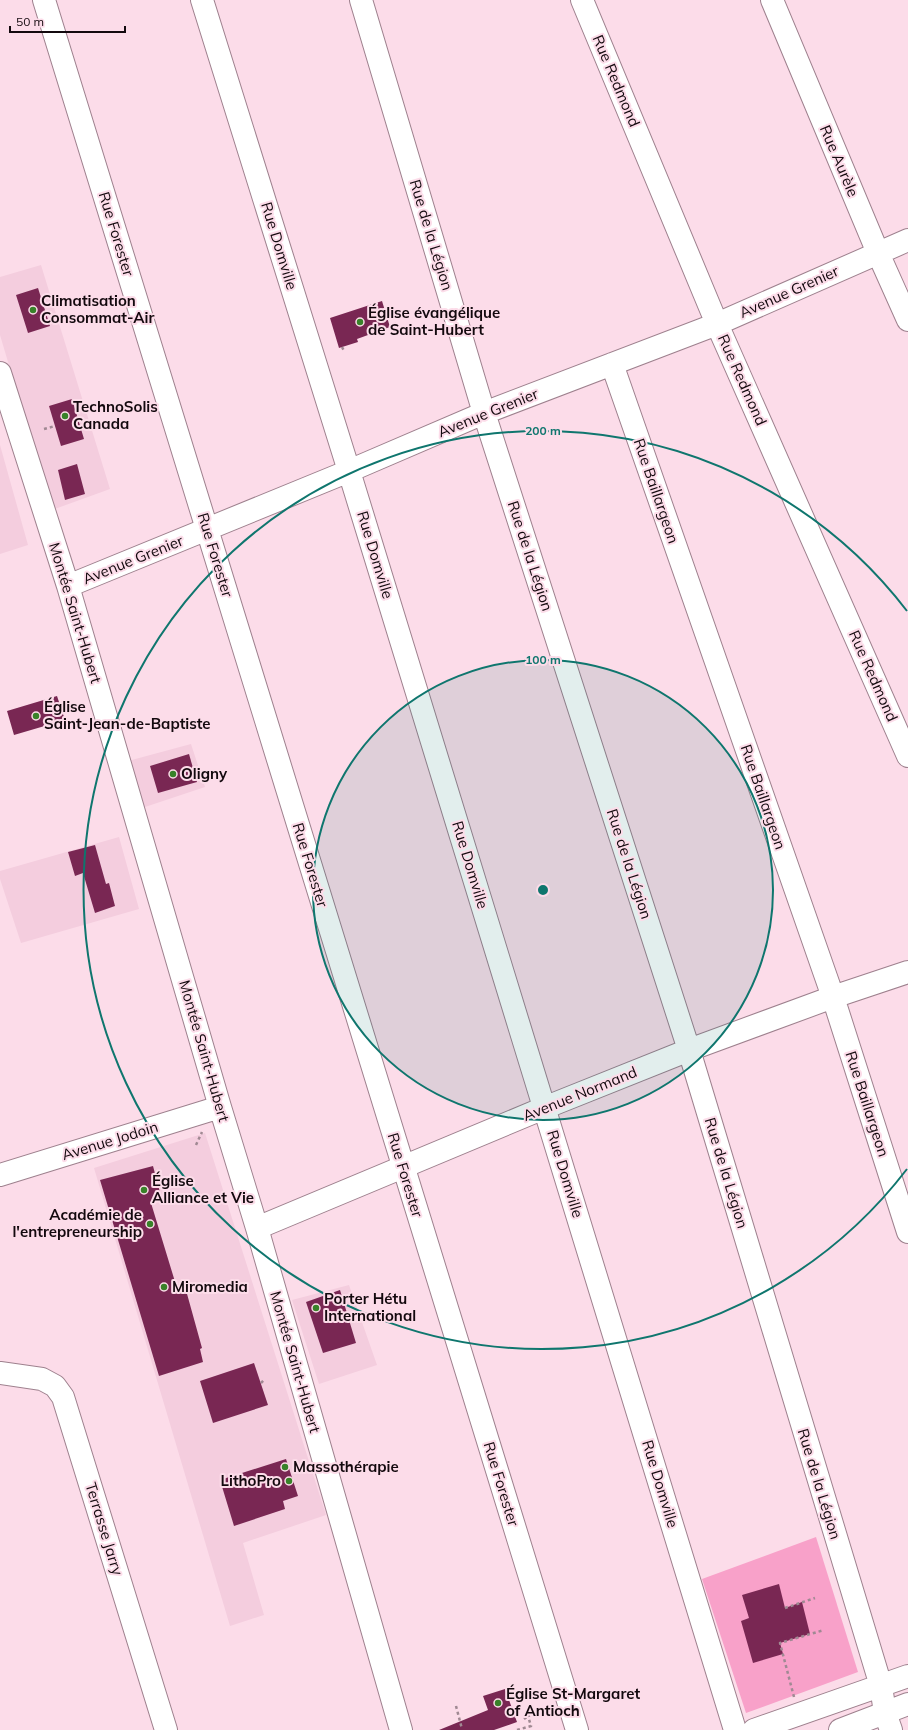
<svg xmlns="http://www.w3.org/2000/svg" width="908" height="1730" viewBox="0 0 908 1730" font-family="Mulish,sans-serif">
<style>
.built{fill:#f4cdde}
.green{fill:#f8a1c9}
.building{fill:#792753}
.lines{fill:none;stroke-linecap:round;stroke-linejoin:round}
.minor-casing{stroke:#9e818e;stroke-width:24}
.path{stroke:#a08993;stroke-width:2.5;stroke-dasharray:3 3;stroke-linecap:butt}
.minor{stroke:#fff;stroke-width:22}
.ring{fill:none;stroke:#0f766e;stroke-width:2}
.poi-dot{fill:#388229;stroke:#fcdce9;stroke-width:1.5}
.labels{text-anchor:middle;stroke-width:4;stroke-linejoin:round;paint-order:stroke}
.street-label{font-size:15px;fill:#13090e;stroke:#fcdce9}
.poi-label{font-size:15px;font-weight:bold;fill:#13090e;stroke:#fcdce9;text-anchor:start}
.centre{fill:#0f766e;stroke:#fcdce9;stroke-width:2}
.ring-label{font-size:12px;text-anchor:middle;font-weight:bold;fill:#0f766e;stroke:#fcdce9;stroke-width:4;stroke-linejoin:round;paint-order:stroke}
</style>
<rect width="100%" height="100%" fill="#fcdce9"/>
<path class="built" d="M 41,265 L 110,489 L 52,510 L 0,335 L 0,277 Z
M 0,445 L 28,545 L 0,554 Z
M 191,744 L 205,787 L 139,809 L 128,761 Z
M 119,837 L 139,909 L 21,943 L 0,879 L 0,871 Z
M 205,1133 L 326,1515 L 243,1543 L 264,1615 L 230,1626 L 94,1168 Z
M 349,1285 L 377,1365 L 319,1384 L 292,1300 Z"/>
<path class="green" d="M 816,1537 L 858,1672 L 746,1713 L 702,1579 Z"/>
<path class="building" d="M 38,288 L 50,326 L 28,333 L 16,295 Z
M 382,301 L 390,327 L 357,339 L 358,342 L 339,348 L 330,318 Z
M 72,399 L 84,439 L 61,446 L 49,406 Z
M 77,464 L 85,494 L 65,500 L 58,470 Z
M 57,696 L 65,720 L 14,735 L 7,711 Z
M 189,754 L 197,782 L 158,793 L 150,766 Z
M 95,845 L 106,884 L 109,883 L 115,906 L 95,913 L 83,873 L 75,876 L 68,852 Z
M 153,1166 L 162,1200 L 151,1203 L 176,1285 L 184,1283 L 202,1348 L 200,1349 L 203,1362 L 159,1376 L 100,1180 Z
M 340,1290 L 356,1343 L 323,1353 L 306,1302 Z
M 254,1363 L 268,1405 L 213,1423 L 200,1381 Z
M 286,1459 L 298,1496 L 283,1501 L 285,1509 L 234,1526 L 220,1480 Z
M 779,1584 L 785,1608 L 802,1602 L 810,1634 L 780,1643 L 783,1654 L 753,1663 L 741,1621 L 749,1618 L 742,1595 Z
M 505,1689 L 517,1722 L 494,1730 L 439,1730 L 488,1710 L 483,1696 Z"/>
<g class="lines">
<g class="minor-casing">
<path id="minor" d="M 44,0 L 577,1730
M 202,0 L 349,471 L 735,1730
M 361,0 L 484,413 L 689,1050 L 881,1686 L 885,1713 L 891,1730
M 582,0 L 717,324 L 908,756
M 772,0 L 878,253 L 908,320
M 612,364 L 833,997 L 908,1232
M 0,373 L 68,586 L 220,1107 L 257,1228 L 401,1730
M 68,586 L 349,471 L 484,413 L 717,324 L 908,240
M 0,1175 L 220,1107
M 257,1228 L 544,1108 L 689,1050 L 833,997 L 908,972
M 0,1373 L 42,1379 L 55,1386 L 63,1397 L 166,1730
M 754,1730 L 908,1676
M 840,1730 L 908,1704"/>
</g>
<path class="path" d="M 387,317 L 392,316 L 398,332
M 342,347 L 344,351
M 44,429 L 55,426
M 196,1145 L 202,1132
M 261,1383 L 265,1379
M 785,1608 L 815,1598
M 794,1697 L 780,1643 L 824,1630
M 456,1706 L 462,1729
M 524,1719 L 528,1716
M 517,1730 L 531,1726 L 528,1716 L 551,1707"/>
<use href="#minor" class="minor"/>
</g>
<circle cx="543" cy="890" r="230" fill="#0f766e" fill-opacity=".12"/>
<g class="ring">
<circle cx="543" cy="890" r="230"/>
<path d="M907 1169A459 459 0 1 1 907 611"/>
</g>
<g class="poi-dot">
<circle cx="33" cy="310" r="4"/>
<circle cx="360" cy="322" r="4"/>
<circle cx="65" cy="416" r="4"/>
<circle cx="36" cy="716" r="4"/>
<circle cx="173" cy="774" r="4"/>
<circle cx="144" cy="1190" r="4"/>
<circle cx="150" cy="1224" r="4"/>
<circle cx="164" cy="1287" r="4"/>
<circle cx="316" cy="1308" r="4"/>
<circle cx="285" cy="1467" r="4"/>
<circle cx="289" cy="1481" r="4"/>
<circle cx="498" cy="1703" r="4"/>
</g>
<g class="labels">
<g class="street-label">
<text transform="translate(616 81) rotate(67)" y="5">Rue Redmond</text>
<text transform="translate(839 161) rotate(67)" y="5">Rue Aurèle</text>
<text transform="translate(116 234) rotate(73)" y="5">Rue Forester</text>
<text transform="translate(431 235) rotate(73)" y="5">Rue de la Légion</text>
<text transform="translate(279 246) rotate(73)" y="5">Rue Domville</text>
<text transform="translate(789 292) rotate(-24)" y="5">Avenue Grenier</text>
<text transform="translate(742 380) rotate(66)" y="5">Rue Redmond</text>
<text transform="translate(488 413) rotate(-22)" y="5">Avenue Grenier</text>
<text transform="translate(656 491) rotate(71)" y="5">Rue Baillargeon</text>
<text transform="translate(215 555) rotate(73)" y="5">Rue Forester</text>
<text transform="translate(375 555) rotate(73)" y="5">Rue Domville</text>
<text transform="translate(530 556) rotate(72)" y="5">Rue de la Légion</text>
<text transform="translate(133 560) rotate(-22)" y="5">Avenue Grenier</text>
<text transform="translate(75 613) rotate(73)" y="5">Montée Saint-Hubert</text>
<text transform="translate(873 676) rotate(66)" y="5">Rue Redmond</text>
<text transform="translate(763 797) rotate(71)" y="5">Rue Baillargeon</text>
<text transform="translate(629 864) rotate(72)" y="5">Rue de la Légion</text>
<text transform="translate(310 865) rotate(73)" y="5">Rue Forester</text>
<text transform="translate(470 865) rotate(73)" y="5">Rue Domville</text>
<text transform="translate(204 1051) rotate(74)" y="5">Montée Saint-Hubert</text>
<text transform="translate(580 1094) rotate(-22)" y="5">Avenue Normand</text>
<text transform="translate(867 1104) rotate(72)" y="5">Rue Baillargeon</text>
<text transform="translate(110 1141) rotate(-17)" y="5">Avenue Jodoin</text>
<text transform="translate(726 1173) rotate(73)" y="5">Rue de la Légion</text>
<text transform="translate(565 1174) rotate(73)" y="5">Rue Domville</text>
<text transform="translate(405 1175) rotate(73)" y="5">Rue Forester</text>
<text transform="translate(295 1362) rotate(74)" y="5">Montée Saint-Hubert</text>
<text transform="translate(501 1484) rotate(73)" y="5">Rue Forester</text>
<text transform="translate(660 1484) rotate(73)" y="5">Rue Domville</text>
<text transform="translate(819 1484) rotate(73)" y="5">Rue de la Légion</text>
<text transform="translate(104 1529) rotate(73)" y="5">Terrasse Jarry</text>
</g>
<g class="poi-label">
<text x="41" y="306">Climatisation<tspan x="41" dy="17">Consommat-Air</tspan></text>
<text x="368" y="318">Église évangélique<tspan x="368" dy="17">de Saint-Hubert</tspan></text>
<text x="73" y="412">TechnoSolis<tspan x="73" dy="17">Canada</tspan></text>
<text x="44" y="712">Église<tspan x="44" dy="17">Saint-Jean-de-Baptiste</tspan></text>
<text x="181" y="779">Oligny</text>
<text x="152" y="1186">Église<tspan x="152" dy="17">Alliance et Vie</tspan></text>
<text x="142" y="1220" text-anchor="end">Académie de<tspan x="142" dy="17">l'entrepreneurship</tspan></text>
<text x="172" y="1292">Miromedia</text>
<text x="324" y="1304">Porter Hétu<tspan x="324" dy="17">International</tspan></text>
<text x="293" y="1472">Massothérapie</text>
<text x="281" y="1486" text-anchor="end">LithoPro</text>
<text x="506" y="1699">Église St-Margaret<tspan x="506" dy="17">of Antioch</tspan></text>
</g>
</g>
<circle cx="543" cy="890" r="6" class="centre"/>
<g class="ring-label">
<text x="543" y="435">200 m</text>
<text x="543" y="664">100 m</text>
</g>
<path d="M10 26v6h115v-6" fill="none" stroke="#13090e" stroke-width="2"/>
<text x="16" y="26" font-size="12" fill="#13090e" stroke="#fcdce9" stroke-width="3" paint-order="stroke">50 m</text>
</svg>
